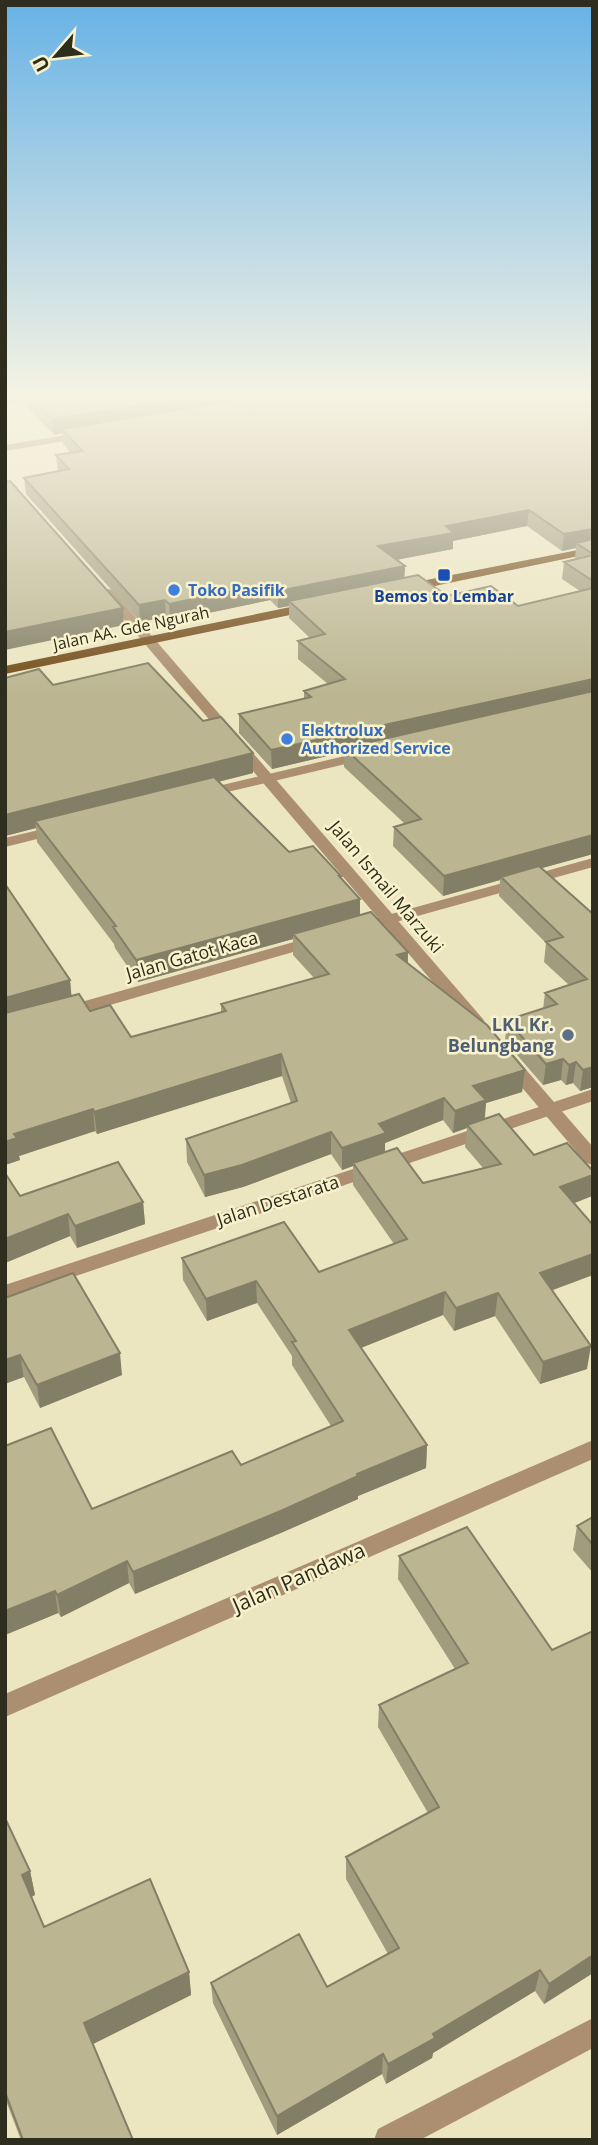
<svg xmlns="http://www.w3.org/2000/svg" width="598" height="2145" viewBox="0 0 598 2145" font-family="'Open Sans',sans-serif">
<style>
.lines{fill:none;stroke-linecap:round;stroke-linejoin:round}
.minor{fill:#ac8f71;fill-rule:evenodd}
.tertiary{fill:#ac8f71;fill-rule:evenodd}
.primary{fill:#734c1a;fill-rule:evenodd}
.wall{fill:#a19c7d;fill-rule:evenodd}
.shaded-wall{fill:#837f66}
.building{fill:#bbb591;stroke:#837f66;stroke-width:2}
.transit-dot{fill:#1a4fb4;stroke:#f8f2cd;stroke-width:2.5}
.shop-dot{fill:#3f7fe0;stroke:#f8f2cd;stroke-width:2.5}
.service-dot{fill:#5c6f8a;stroke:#f8f2cd;stroke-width:2.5}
.labels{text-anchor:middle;stroke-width:5;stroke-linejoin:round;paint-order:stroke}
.far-shop-label{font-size:16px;font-weight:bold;fill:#366cbe;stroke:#f8f2cd;text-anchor:start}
.far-transit-label{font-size:16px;font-weight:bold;fill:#164399;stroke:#f8f2cd}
.far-street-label{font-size:16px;fill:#2f2d1e;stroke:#f8f2cd}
.street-label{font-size:18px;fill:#2f2d1e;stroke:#f8f2cd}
.service-label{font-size:18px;font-weight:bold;fill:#4e5e75;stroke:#f8f2cd;text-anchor:end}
.near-street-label{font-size:21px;fill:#2f2d1e;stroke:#f8f2cd}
</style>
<rect width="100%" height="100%" fill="#ebe5c0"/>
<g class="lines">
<path class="minor" d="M 85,432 L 89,433 L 89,437 L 5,451 L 5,445 Z
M 366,751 L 373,755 L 371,758 L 202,798 L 195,794 L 197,791 Z
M 60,825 L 65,826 L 67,829 L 65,832 L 5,847 L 5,838 Z
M 593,858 L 593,867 L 378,927 L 372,929 L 364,924 L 366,921 Z
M 315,936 L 323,941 L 321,944 L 72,1016 L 60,1016 L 58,1012 L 60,1008 Z
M 593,1089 L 593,1101 L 5,1300 L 5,1285 Z
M 593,1440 L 593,1459 L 5,1717 L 5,1694 Z
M 593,2018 L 593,2048 L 420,2140 L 374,2140 L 378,2129 Z"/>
<path class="tertiary" d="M 108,589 L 112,590 L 483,1019 L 485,1023 L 483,1027 L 471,1027 L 104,596 L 102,593 Z
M 509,1055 L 515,1057 L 593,1147 L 593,1165 L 586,1163 L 503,1065 L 500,1061 L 503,1057 Z"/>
<path class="primary" d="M 593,547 L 593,553 L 406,592 L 400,588 L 406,584 Z
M 310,603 L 314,604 L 314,610 L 5,674 L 5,666 Z"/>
</g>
<path class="wall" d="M 5,395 L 593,395 L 593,854 L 542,868 L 593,914 L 593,1087 L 580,1091 L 573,1083 L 566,1085 L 561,1080 L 543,1085 L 505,1041 L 507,1020 L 543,1009 L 545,993 L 569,985 L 544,962 L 546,943 L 499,896 L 500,880 L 443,896 L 393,846 L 394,827 L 405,824 L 344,767 L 344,752 L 272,769 L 239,733 L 239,714 L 304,699 L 304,691 L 328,684 L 298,659 L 298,641 L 310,638 L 289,618 L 289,606 L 278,608 L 270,600 L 170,621 L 166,617 L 140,622 L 26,494 L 24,478 L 58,472 L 56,455 L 71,453 L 63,444 L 62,433 L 54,435 L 21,401 L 5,403 ZM 527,526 L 562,551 L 576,548 L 575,559 L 564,562 L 562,579 L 580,591 L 518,606 L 447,596 L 404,578 L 405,566 L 397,560 L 453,549 L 453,541 Z
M 53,685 L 203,721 L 253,753 L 253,773 L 218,782 L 289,852 L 341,878 L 360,899 L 360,915 L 408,952 L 408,964 L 525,1070 L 522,1092 L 486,1103 L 485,1119 L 592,1196 L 574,1203 L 551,1290 L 587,1369 L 540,1384 L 495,1316 L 454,1331 L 443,1315 L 361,1348 L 427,1445 L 426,1468 L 358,1496 L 358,1499 L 283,1532 L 135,1594 L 129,1583 L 61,1617 L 58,1613 L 5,1635 L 5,1446 L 92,1509 L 241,1465 L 331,1426 L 292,1365 L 292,1356 L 257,1303 L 207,1321 L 183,1280 L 182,1258 L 319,1272 L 394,1244 L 353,1185 L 353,1166 L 342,1170 L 331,1154 L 243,1187 L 205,1197 L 187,1162 L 186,1139 L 291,1103 L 282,1076 L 97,1134 L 95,1131 L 19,1156 L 20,1160 L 5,1165 L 5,884 L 70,980 L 71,996 L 90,1011 L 131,1037 L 221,1013 L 221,1004 L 314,978 L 293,955 L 293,939 L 138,982 L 115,948 L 114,944 L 37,842 L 36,828 L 5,836 ZM 443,1120 L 453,1133 L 467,1128 L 465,1147 L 483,1168 L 423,1183 L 385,1152 L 385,1143 Z
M 5,1173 L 20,1196 L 143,1202 L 145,1224 L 77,1248 L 70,1236 L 5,1263 Z
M 5,1298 L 122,1375 L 40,1408 L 24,1377 Z
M 593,1517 L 593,1573 L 573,1550 L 577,1526 Z
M 399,1556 L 552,1650 L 593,1631 L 593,1973 L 544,2004 L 535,1991 L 433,2053 L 432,2058 L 386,2084 L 382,2074 L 277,2135 L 213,2003 L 211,1983 L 327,1987 L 388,1954 L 346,1879 L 346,1857 L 428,1813 L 378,1727 L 379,1705 L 455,1669 L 398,1579 Z
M 5,1818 L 30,1871 L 35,1895 L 31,1897 L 44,1927 L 189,1972 L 191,1995 L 93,2044 L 133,2140 L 21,2140 L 5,2098 Z"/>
<path class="shaded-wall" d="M 5,395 L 20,395 L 21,401 L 5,403 Z
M 208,395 L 301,395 L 61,429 L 62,433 L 54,435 L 52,419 Z
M 529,510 L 527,526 L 453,541 L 453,549 L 378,563 L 378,546 L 446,526 Z
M 593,529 L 593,545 L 576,543 L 576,548 L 562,551 L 564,534 Z
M 405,566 L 404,583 L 289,601 L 289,606 L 278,608 L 278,591 Z
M 270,583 L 270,600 L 170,621 L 169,604 Z
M 165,600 L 166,617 L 140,622 L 139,605 Z
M 123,608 L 124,625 L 5,650 L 5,632 Z
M 593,679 L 593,696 L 344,748 L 344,752 L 272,769 L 271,750 Z
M 253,753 L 253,773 L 40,827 L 35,821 L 36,828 L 5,836 L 5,815 Z
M 593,835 L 593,854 L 503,879 L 501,877 L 500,880 L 443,896 L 444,876 Z
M 360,899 L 360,921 L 293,934 L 293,939 L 138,982 L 136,960 Z
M 408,952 L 407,973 L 397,955 Z
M 70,980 L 72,1001 L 5,1020 L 5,998 Z
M 281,1054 L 282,1076 L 97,1134 L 94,1112 Z
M 563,1059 L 561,1080 L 543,1085 L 546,1064 Z
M 576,1062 L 573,1083 L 566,1085 L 569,1065 Z
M 593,1067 L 593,1087 L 580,1091 L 583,1070 Z
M 525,1070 L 522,1092 L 486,1103 L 484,1122 L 467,1125 L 467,1128 L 453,1133 L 455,1111 L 473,1086 Z
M 444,1098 L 443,1120 L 385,1143 L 385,1156 L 353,1163 L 353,1166 L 342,1170 L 342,1148 L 379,1124 Z
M 93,1109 L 95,1131 L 19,1156 L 20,1160 L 5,1165 L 5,1142 L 14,1134 Z
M 331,1132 L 331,1154 L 243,1187 L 205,1197 L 204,1175 Z
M 593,1175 L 592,1196 L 557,1210 L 560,1187 Z
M 143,1202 L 145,1224 L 77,1248 L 75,1226 Z
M 68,1214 L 70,1236 L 5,1263 L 5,1239 Z
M 593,1254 L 593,1275 L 537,1296 L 540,1273 Z
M 256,1281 L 257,1303 L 207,1321 L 206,1299 Z
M 445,1292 L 443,1315 L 348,1353 L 349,1330 Z
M 498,1293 L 495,1316 L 454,1331 L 456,1308 Z
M 591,1346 L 587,1369 L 540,1384 L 543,1362 Z
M 120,1353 L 122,1375 L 40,1408 L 37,1385 Z
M 20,1355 L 24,1377 L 5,1384 L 5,1360 Z
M 427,1445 L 426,1468 L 358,1496 L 358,1499 L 283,1532 L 135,1594 L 133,1572 L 357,1474 Z
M 127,1561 L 129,1583 L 61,1617 L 57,1595 Z
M 55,1591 L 58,1613 L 5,1635 L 5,1611 Z
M 30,1871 L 35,1895 L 27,1899 L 22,1875 Z
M 593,1955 L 593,1973 L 544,2004 L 549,1984 Z
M 540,1970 L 535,1991 L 433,2053 L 432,2058 L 386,2084 L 388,2064 L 433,2034 Z
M 189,1972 L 191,1995 L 89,2046 L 84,2023 Z
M 383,2054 L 382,2074 L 277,2135 L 277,2116 Z"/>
<path class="building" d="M 28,395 L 208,395 L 52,419 Z
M 266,395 L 593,395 L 593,529 L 564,534 L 529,510 L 446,526 L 454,533 L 378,546 L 405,566 L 278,591 L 270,583 L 169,604 L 165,600 L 139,605 L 24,478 L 69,469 L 56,455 L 83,451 L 61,429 Z
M 10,481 L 123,608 L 5,632 L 5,482 Z
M 593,539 L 593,554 L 576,543 Z
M 593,555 L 593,581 L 564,562 Z
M 418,575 L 447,596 L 491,586 L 518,606 L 593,588 L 593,679 L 271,750 L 239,714 L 311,697 L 304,691 L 345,679 L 298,641 L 325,634 L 289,601 Z
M 148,663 L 203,721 L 221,717 L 253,753 L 5,815 L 5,678 L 39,669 L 53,685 Z
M 593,691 L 593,835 L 444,876 L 394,827 L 421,819 L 344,748 Z
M 214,777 L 289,852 L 313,846 L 341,876 L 339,876 L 360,899 L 136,960 L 113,927 L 116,926 L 35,821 Z
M 539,866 L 593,914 L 593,1067 L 583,1070 L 576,1062 L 569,1065 L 563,1059 L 546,1064 L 507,1020 L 557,1004 L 545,993 L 587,979 L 546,942 L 563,937 L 501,877 Z
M 5,884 L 70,980 L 5,998 Z
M 371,912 L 408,952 L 397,955 L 487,1025 L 525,1070 L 473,1086 L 486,1100 L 455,1111 L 444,1098 L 379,1124 L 386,1133 L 342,1148 L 331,1132 L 242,1165 L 204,1175 L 186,1139 L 297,1101 L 281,1054 L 94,1112 L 93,1109 L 14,1134 L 17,1138 L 5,1142 L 5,1013 L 79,994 L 90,1011 L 110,1005 L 131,1037 L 226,1011 L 221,1004 L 329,974 L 293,934 Z
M 499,1114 L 534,1155 L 567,1143 L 593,1171 L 593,1175 L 560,1187 L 593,1225 L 593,1254 L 540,1273 L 591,1346 L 543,1362 L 498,1293 L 456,1308 L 445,1292 L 349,1330 L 427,1445 L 357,1474 L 358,1476 L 283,1510 L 133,1572 L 127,1561 L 57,1595 L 55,1591 L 5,1611 L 5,1446 L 51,1428 L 92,1509 L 232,1451 L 241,1465 L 343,1421 L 292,1342 L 296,1341 L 256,1281 L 206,1299 L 182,1258 L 284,1222 L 319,1272 L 407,1239 L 353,1163 L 397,1148 L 423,1183 L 501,1164 L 467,1125 Z
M 118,1162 L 143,1202 L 75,1226 L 68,1214 L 5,1239 L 5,1173 L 20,1196 Z
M 73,1273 L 120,1353 L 37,1385 L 20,1355 L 5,1360 L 5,1298 Z
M 593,1517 L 593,1545 L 577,1526 Z
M 467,1527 L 552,1650 L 593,1631 L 593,1955 L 549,1984 L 540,1970 L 433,2034 L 435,2038 L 388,2064 L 383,2054 L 277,2116 L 211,1983 L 299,1934 L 327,1987 L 399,1948 L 346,1857 L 439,1807 L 379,1705 L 468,1663 L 399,1556 Z
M 5,1818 L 30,1871 L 22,1875 L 44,1927 L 150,1879 L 189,1972 L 84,2023 L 133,2140 L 23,2140 L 5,2092 Z"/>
<linearGradient id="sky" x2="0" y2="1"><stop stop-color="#67b2e6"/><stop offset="0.57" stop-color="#f6f3e3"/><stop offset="1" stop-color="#f6f3e3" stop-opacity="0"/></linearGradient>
<rect width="598" height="695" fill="url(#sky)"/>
<rect class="transit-dot" x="437" y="568" width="14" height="14" rx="3.5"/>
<g class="shop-dot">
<circle cx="174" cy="590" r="7"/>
<circle cx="287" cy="739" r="7"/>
</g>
<circle class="service-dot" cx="568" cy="1035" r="7"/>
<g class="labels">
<g class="far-shop-label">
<text x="188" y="596">Toko Pasifik</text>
<text x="301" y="736">Elektrolux<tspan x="301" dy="18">Authorized Service</tspan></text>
</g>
<g class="far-transit-label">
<text x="444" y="602">Bemos to Lembar</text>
</g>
<g class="far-street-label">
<text transform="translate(131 628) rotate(-12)" y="6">Jalan AA. Gde Ngurah</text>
</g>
<g class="street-label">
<text transform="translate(386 887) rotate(50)" y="6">Jalan Ismail Marzuki</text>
<text transform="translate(192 956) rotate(-16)" y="6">Jalan Gatot Kaca</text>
<text transform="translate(278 1201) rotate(-18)" y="6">Jalan Destarata</text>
</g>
<g class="service-label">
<text x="554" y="1031">LKL Kr.<tspan x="554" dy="21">Belungbang</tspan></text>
</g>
<g class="near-street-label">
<text transform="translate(299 1578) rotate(-24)" y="7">Jalan Pandawa</text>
</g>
</g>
<rect width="598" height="2145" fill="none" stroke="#2f2d1e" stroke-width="14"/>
<g transform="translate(56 56) rotate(242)" stroke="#f8f2cd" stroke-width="5" paint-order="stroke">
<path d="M0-5L12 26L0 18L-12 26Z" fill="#2f2d1e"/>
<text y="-10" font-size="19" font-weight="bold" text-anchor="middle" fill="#2f2d1e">U</text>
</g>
</svg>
